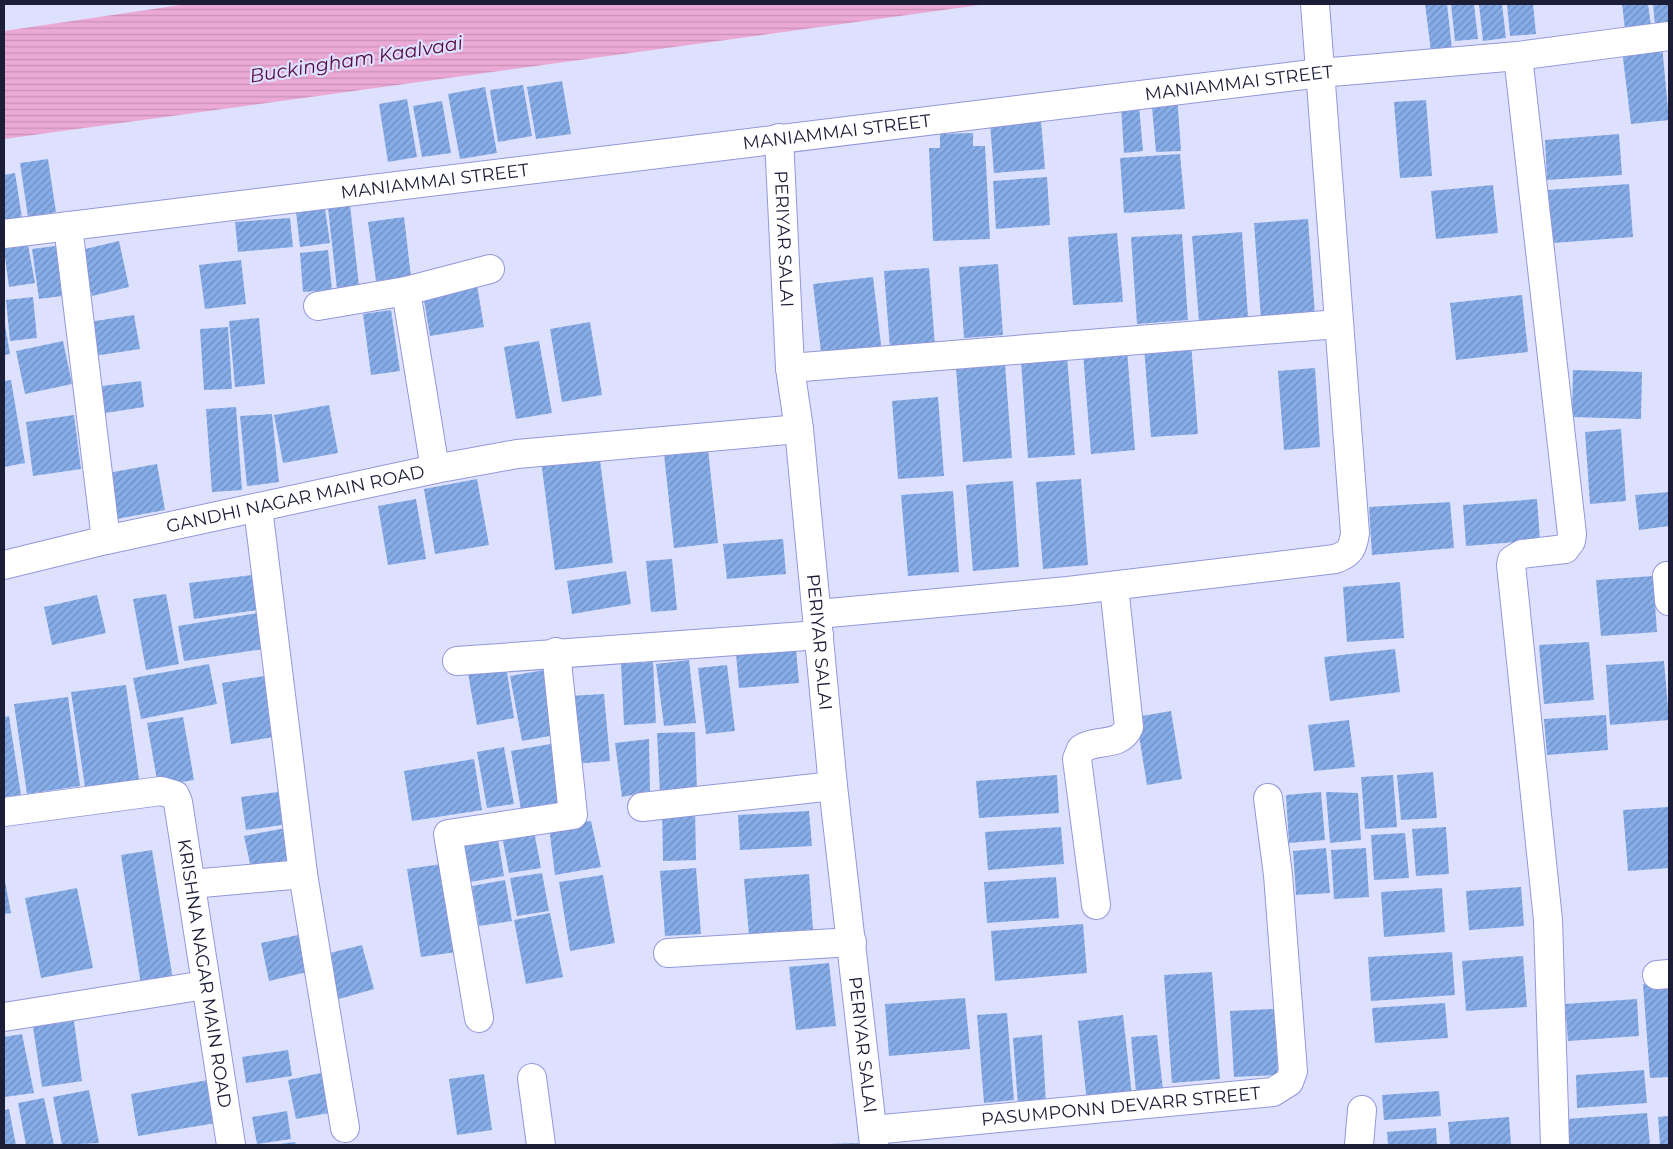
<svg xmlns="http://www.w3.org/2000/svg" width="1673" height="1149" viewBox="0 0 1673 1149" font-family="Montserrat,sans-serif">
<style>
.water{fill:url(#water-rules)}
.building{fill:url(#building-hatch)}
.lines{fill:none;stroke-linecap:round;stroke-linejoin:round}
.minor-casing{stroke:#9298da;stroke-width:30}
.minor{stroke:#fff;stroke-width:28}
.labels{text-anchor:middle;stroke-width:4.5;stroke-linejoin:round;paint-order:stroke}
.street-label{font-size:18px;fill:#1c1d37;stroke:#dee1fe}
.water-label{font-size:19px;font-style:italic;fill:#550843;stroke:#dee1fe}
</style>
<defs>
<pattern id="water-rules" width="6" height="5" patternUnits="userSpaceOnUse" patternTransform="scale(1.25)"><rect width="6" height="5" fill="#eba9d5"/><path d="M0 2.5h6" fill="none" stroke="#c991b7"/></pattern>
<pattern id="building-hatch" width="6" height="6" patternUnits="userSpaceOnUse" patternTransform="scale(1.25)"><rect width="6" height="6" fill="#87ade9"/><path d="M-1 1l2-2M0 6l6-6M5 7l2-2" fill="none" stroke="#6e8cbe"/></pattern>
</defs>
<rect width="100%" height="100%" fill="#dee1fe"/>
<path class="water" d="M 187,4 L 987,4 L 4,139 L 4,31 Z"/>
<path class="building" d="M 1425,4 L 1447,4 L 1452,49 L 1431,51 Z
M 1451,4 L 1474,4 L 1478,39 L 1455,41 Z
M 1479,4 L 1502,4 L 1506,38 L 1483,41 Z
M 1507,4 L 1533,4 L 1536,34 L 1510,36 Z
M 1622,4 L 1648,4 L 1651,26 L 1625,29 Z
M 1653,4 L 1669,4 L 1669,24 L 1655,26 Z
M 1662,45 L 1669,120 L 1631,124 L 1622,50 Z
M 562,81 L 571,134 L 536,139 L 527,87 Z
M 523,85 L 532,136 L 498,142 L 490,90 Z
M 485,87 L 497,153 L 460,159 L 448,94 Z
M 1177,95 L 1181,151 L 1156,152 L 1151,96 Z
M 407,99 L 417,157 L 388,162 L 379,104 Z
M 1426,100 L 1432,176 L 1400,178 L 1394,102 Z
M 442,101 L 451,153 L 422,157 L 413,106 Z
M 1139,106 L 1143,151 L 1124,153 L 1121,107 Z
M 1041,121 L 1045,169 L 994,173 L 990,124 Z
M 973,133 L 973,146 L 985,146 L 990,239 L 933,241 L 929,148 L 940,148 L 940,134 Z
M 1619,134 L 1622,175 L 1547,180 L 1545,140 Z
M 1180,154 L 1185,209 L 1124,213 L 1120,158 Z
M 48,159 L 56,212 L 28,217 L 20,163 Z
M 15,173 L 22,218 L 4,221 L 4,175 Z
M 1047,177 L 1050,225 L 996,229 L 993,181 Z
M 1629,184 L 1633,237 L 1553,243 L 1548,190 Z
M 1493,185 L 1498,233 L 1436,239 L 1431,191 Z
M 350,205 L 359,286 L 337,289 L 328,208 Z
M 325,209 L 330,243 L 300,247 L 296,212 Z
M 404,217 L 411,277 L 376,281 L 368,222 Z
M 290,218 L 293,247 L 238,252 L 235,222 Z
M 1308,219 L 1315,315 L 1261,319 L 1254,223 Z
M 1242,232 L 1248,317 L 1199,321 L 1192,236 Z
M 1117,233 L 1123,302 L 1073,305 L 1068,237 Z
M 1182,234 L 1188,320 L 1137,324 L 1131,237 Z
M 119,241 L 129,287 L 92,296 L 81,250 Z
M 28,245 L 35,283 L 9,287 L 4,249 Z
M 63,245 L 70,295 L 39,299 L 32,249 Z
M 328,250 L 332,290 L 303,292 L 300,253 Z
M 241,260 L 246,304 L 205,309 L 199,265 Z
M 998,264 L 1003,335 L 964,338 L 959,267 Z
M 929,268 L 935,346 L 890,349 L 884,271 Z
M 873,277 L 882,353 L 822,360 L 813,284 Z
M 477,285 L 484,327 L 430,336 L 423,294 Z
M 1522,295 L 1528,352 L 1456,360 L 1450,303 Z
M 33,297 L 37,338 L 10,341 L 6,300 Z
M 391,310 L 400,371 L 371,375 L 363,314 Z
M 134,315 L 140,349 L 94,356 L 89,322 Z
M 259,318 L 265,384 L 235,387 L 229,321 Z
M 4,319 L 10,354 L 4,355 Z
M 590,322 L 602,395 L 562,402 L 550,329 Z
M 228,327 L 232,389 L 204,390 L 200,329 Z
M 63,341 L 72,384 L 25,394 L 16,351 Z
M 539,341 L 552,413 L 516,419 L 504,347 Z
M 1191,343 L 1198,434 L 1151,437 L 1144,347 Z
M 1127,350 L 1135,450 L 1091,454 L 1083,353 Z
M 1067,357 L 1075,455 L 1028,458 L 1021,361 Z
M 1005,364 L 1012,458 L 963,462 L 956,368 Z
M 1315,368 L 1320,447 L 1284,450 L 1278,371 Z
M 1573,370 L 1642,372 L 1641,419 L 1572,417 Z
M 11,380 L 25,463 L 4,467 L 4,381 Z
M 141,381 L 144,407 L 99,414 L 94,387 Z
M 938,397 L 944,476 L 898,479 L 892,401 Z
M 329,405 L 338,453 L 283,463 L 274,415 Z
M 236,407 L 242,490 L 212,492 L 206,409 Z
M 272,414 L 279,482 L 247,486 L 240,416 Z
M 74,415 L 81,469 L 33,476 L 26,422 Z
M 1621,429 L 1626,501 L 1590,504 L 1585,432 Z
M 708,449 L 718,543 L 674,548 L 664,454 Z
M 599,452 L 613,563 L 555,570 L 541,460 Z
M 157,464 L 165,510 L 117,519 L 108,473 Z
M 477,479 L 489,545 L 435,554 L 424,489 Z
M 1081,479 L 1088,565 L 1043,569 L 1036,482 Z
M 1013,481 L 1019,567 L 973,571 L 966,485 Z
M 953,491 L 959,572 L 908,576 L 901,495 Z
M 1669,492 L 1669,526 L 1639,530 L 1635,495 Z
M 416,499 L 426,559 L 388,565 L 378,506 Z
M 1537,499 L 1540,540 L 1466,546 L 1463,505 Z
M 1450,502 L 1454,548 L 1372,555 L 1369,507 Z
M 783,539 L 786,574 L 727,579 L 723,544 Z
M 672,559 L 677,610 L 651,612 L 646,561 Z
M 626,571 L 631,604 L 572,614 L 567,581 Z
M 259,574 L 264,609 L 194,619 L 189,583 Z
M 1653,576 L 1657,632 L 1601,636 L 1596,580 Z
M 1400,582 L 1404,638 L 1347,642 L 1343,587 Z
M 166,594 L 179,664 L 146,670 L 133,599 Z
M 97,595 L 106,633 L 52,645 L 44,607 Z
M 264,612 L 270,648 L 184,661 L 178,626 Z
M 1589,642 L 1594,700 L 1544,704 L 1539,645 Z
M 796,649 L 799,683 L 739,688 L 736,654 Z
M 1395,649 L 1400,692 L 1330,701 L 1324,657 Z
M 689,660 L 696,723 L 664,726 L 656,664 Z
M 1664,661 L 1669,720 L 1610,725 L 1606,665 Z
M 653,662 L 656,723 L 624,725 L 621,664 Z
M 209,664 L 217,704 L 141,719 L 133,678 Z
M 727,665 L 735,731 L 706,734 L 698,668 Z
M 506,666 L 514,718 L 477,725 L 468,673 Z
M 544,670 L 555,735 L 522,741 L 510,676 Z
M 270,675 L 280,736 L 231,744 L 222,683 Z
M 126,685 L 140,786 L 86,794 L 71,692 Z
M 604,694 L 610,761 L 574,764 L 569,696 Z
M 68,697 L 80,786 L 27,794 L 14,704 Z
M 1171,711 L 1182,779 L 1147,785 L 1136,717 Z
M 1606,715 L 1608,750 L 1547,755 L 1544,719 Z
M 9,716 L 21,795 L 4,797 L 4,717 Z
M 183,717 L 194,780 L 158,786 L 147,723 Z
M 1349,720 L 1355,767 L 1314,771 L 1308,725 Z
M 695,732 L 697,791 L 660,793 L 657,733 Z
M 649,739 L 650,791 L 622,797 L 615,743 Z
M 556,743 L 566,802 L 521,810 L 511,751 Z
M 504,747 L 514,804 L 487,808 L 477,752 Z
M 474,759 L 482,810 L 412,821 L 404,771 Z
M 1433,772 L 1437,818 L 1401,820 L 1397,775 Z
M 1057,775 L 1059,813 L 979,818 L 976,781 Z
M 1393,775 L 1397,827 L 1365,829 L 1361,777 Z
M 285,791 L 289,824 L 246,830 L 241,797 Z
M 1321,792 L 1325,840 L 1289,843 L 1286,795 Z
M 1326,792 L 1358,793 L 1361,840 L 1330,843 Z
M 695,807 L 696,860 L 663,861 L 662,808 Z
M 1668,807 L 1669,868 L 1628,871 L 1623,810 Z
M 809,811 L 812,846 L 740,850 L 738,815 Z
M 591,821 L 601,867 L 555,875 L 549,827 Z
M 1061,827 L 1064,864 L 988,870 L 985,832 Z
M 1446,827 L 1449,874 L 1416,876 L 1412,829 Z
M 286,828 L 293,860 L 251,868 L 244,836 Z
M 534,831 L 541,868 L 509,873 L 502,836 Z
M 1405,833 L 1409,878 L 1374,880 L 1371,835 Z
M 498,839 L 504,876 L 470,882 L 464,844 Z
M 1326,848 L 1330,893 L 1296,895 L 1293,851 Z
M 1366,848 L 1369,897 L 1334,899 L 1331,850 Z
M 152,850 L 173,980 L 141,985 L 121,855 Z
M 449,863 L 463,951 L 421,957 L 407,869 Z
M 696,868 L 701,934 L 665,936 L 660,871 Z
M 542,873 L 549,911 L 517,916 L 510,878 Z
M 809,874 L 813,930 L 749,935 L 744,879 Z
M 603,875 L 615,943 L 570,951 L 559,882 Z
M 4,876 L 11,913 L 4,914 Z
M 1056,877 L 1059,918 L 987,923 L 984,882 Z
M 505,880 L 512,921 L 479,926 L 472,886 Z
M 1521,887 L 1524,926 L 1469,930 L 1466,891 Z
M 77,888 L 93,968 L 41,978 L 25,898 Z
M 1442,888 L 1445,932 L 1384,937 L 1381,892 Z
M 550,913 L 563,977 L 526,984 L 514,920 Z
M 1083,924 L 1087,973 L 995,981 L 991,931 Z
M 298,935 L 307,972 L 269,981 L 261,943 Z
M 362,945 L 374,989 L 339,999 L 326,954 Z
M 1452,952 L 1455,995 L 1371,1001 L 1368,957 Z
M 1523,956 L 1527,1007 L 1466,1011 L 1462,961 Z
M 829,963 L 836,1026 L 796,1030 L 789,967 Z
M 1212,972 L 1220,1079 L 1172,1083 L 1164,975 Z
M 1669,983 L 1669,1077 L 1650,1078 L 1643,984 Z
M 965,998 L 970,1049 L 889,1056 L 885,1004 Z
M 1637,999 L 1639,1036 L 1568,1041 L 1565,1004 Z
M 1445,1003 L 1448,1038 L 1375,1043 L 1372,1008 Z
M 1274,1009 L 1278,1075 L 1234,1077 L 1230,1011 Z
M 1007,1013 L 1014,1100 L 984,1103 L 977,1015 Z
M 1123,1015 L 1132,1096 L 1087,1102 L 1078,1021 Z
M 74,1021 L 82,1081 L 42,1087 L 33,1027 Z
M 22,1034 L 34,1093 L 4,1097 L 4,1037 Z
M 1042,1035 L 1046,1104 L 1018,1105 L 1013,1038 Z
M 1157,1035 L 1163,1090 L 1136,1092 L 1131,1037 Z
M 288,1050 L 292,1076 L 246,1083 L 242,1057 Z
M 1644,1070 L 1647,1103 L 1577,1108 L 1576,1075 Z
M 321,1073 L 329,1113 L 296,1119 L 288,1080 Z
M 484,1074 L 492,1130 L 457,1135 L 449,1079 Z
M 208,1080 L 216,1123 L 138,1136 L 131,1094 Z
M 89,1090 L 99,1143 L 62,1145 L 53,1097 Z
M 1439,1091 L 1441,1116 L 1384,1120 L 1382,1095 Z
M 44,1098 L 54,1145 L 26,1145 L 18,1103 Z
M 9,1109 L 16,1145 L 4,1145 L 4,1110 Z
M 287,1111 L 291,1139 L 257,1144 L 252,1117 Z
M 1647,1113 L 1650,1145 L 1569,1145 L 1567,1119 Z
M 1669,1116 L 1669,1145 L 1660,1145 L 1658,1117 Z
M 1509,1117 L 1511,1145 L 1450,1145 L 1448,1122 Z
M 1436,1128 L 1437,1145 L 1388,1145 L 1387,1132 Z
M 295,1142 L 296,1145 L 280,1145 L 280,1144 Z
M 858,1143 L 858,1145 L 827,1145 L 827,1144 Z"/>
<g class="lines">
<g class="minor-casing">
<g id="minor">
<path d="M 1518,56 L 1572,534 L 1571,541 L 1565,549 L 1522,554 L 1512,560 L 1511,565 L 1548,920 L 1555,1145"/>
<path id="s1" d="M 779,138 L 790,368 L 799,429 L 833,786 L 874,1145"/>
<path id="s2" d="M 68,226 L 106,540 L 435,469 L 517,454 L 799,429"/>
<path id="s3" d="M 4,234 L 1320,73 L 1518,56 L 1669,36"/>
<path d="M 318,306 L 406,291"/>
<path d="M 790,368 L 1338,324"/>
<path d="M 435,469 L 406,291 L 490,269"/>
<path d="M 258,508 L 303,874 L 345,1128"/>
<path d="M 4,565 L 106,540"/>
<path d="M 1667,576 L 1669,601"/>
<path d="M 818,614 L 1068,591 L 1335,559 C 1350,554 1353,548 1355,533 L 1315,4"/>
<path d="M 457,661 L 819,635"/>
<path d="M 642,807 L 833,786"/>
<path id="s4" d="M 4,812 L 161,791 L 175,795 L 178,802 L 231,1145"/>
<path d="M 191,884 L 303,874"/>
<path d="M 1096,905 L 1077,759 L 1081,749 C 1097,738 1120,748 1129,727 L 1114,586"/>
<path d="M 668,953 L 852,942"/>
<path d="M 1657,975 L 1669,974"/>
<path d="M 4,1017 L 205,985"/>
<path d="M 479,1018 L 448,834 L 573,815 L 556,652"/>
<path d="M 532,1078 L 541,1145"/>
<path id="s5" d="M 873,1130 L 1273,1092 L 1289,1082 L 1293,1071 L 1278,875 L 1268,798"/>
<path d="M 1359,1145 L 1362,1110"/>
</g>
</g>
<use href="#minor" class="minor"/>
</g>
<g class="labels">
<g class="street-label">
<text dy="6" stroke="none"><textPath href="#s3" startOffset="1244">MANIAMMAI STREET</textPath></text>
<text dy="6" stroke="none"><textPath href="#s3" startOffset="839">MANIAMMAI STREET</textPath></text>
<text dy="6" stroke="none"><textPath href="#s3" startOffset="434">MANIAMMAI STREET</textPath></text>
<text dy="6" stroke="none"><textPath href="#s1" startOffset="101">PERIYAR SALAI</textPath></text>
<text dy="6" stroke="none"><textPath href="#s2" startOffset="510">GANDHI NAGAR MAIN ROAD</textPath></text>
<text dy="6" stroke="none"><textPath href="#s1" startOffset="506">PERIYAR SALAI</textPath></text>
<text dy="6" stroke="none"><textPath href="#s4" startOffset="354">KRISHNA NAGAR MAIN ROAD</textPath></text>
<text dy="6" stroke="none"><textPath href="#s1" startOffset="911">PERIYAR SALAI</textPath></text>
<text dy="6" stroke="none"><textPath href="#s5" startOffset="249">PASUMPONN DEVARR STREET</textPath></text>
</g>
<g class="water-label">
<text transform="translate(356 59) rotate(-9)" y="7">Buckingham Kaalvaai</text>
</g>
</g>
<rect width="1673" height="1149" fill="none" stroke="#1c1d37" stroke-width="10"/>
</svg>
